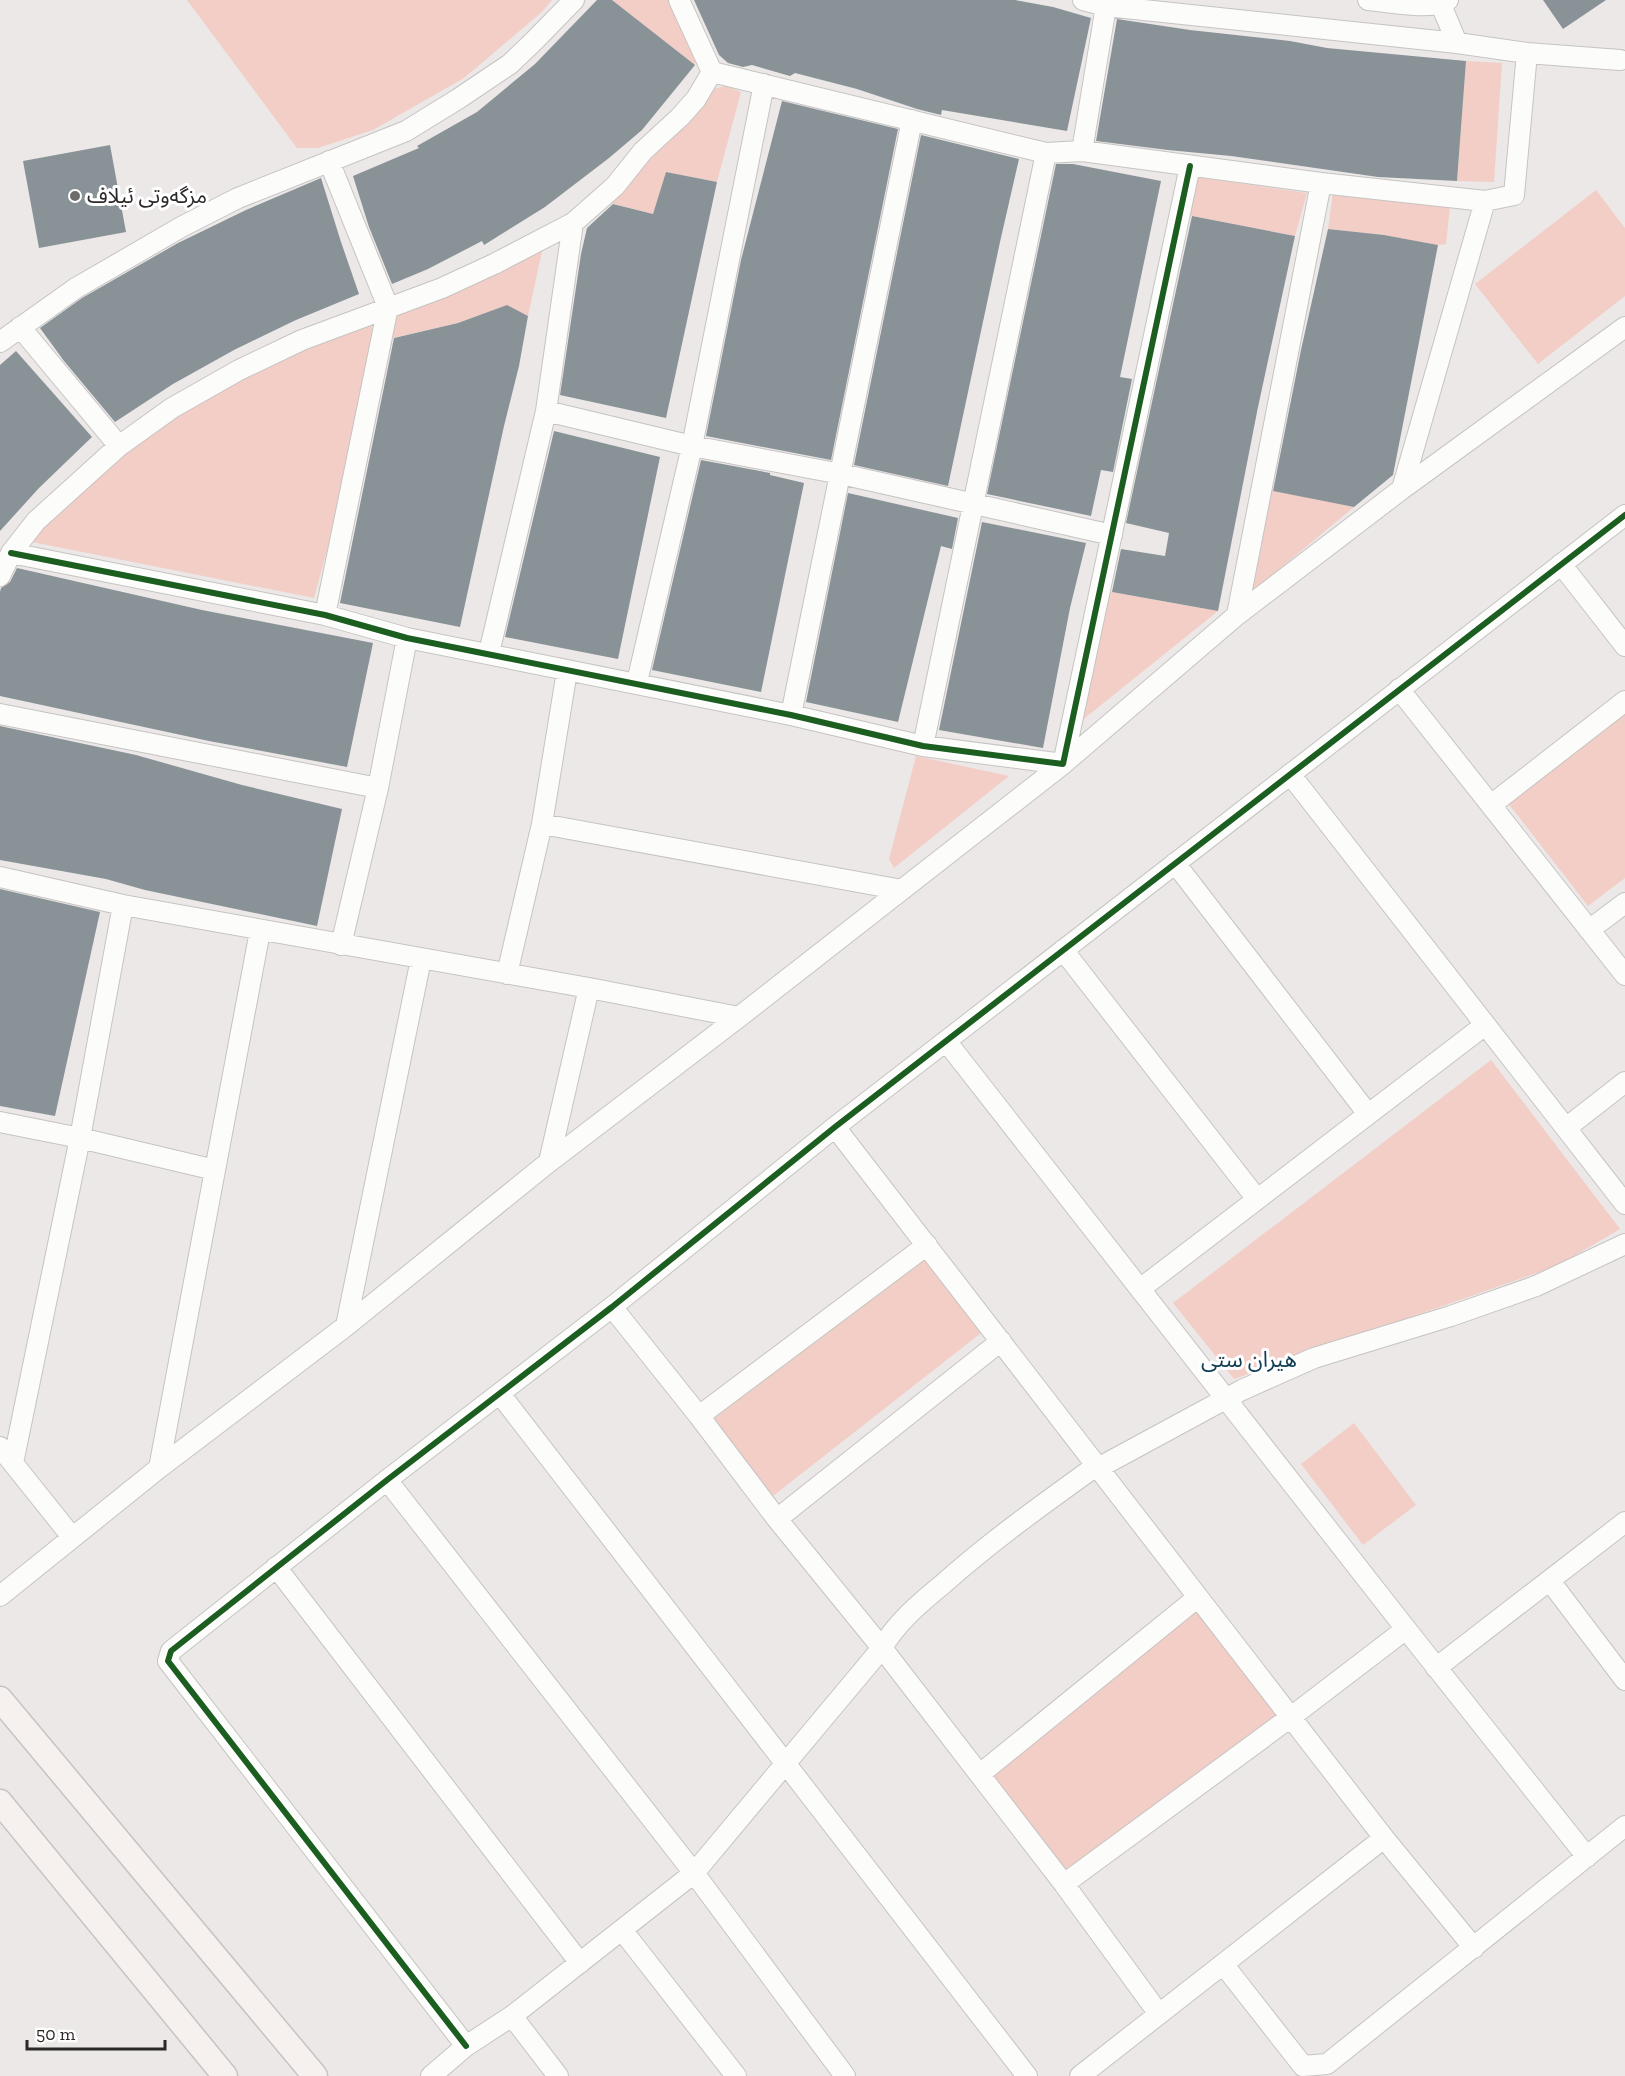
<svg xmlns="http://www.w3.org/2000/svg" width="1625" height="2076" viewBox="0 0 1625 2076" font-family="'Zilla Slab','Noto Sans Arabic',serif">
<style>
.green{fill:#f3cec6}
.building{fill:#899297}
.lines{fill:none;stroke-linecap:round;stroke-linejoin:round}
.minor-casing{stroke:#c6c4c3;stroke-width:22}
.major-casing{stroke:#c5c4c3;stroke-width:27}
.minor{stroke:#fcfcfb;stroke-width:20}
.major{stroke:#f6f0ee;stroke-width:24}
.cycleway-casing{stroke:#fff;stroke-width:10}
.cycleway{stroke:#1b5e20;stroke-width:6}
.poi-dot{fill:#6e6b6b;stroke:#fff;stroke-width:2}
.labels{text-anchor:middle;stroke-width:6;stroke-linejoin:round;paint-order:stroke}
.poi-label{font-size:21px;fill:#2b2828;stroke:#fff;text-anchor:start}
.neighbourhood-label{font-size:22px;fill:#0f3d52;stroke:#fff}
</style>
<rect width="100%" height="100%" fill="#ebe8e7"/>
<path class="green" d="M 187,0 L 552,0 L 543,11 L 464,78 L 373,130 L 318,148 L 297,148 Z
M 612,0 L 673,0 L 696,59 L 695,65 Z
M 1466,61 L 1502,63 L 1494,182 L 1457,181 Z
M 726,86 L 741,92 L 717,182 L 666,172 L 653,214 L 603,201 C 643,167 683,132 713,89 Z
M 1189,176 L 1307,193 L 1295,236 L 1182,214 Z
M 1596,190 L 1625,228 L 1625,296 L 1538,364 L 1475,284 Z
M 1333,192 L 1450,207 L 1446,244 L 1438,245 L 1384,235 L 1328,229 Z
M 544,242 L 528,316 L 507,305 L 458,323 L 388,339 L 380,302 Z
M 374,314 L 369,354 L 375,375 L 314,598 L 27,541 L 28,528 L 200,391 Z
M 1270,490 L 1354,507 L 1254,590 L 1250,590 Z
M 1106,591 L 1218,611 L 1070,730 Z
M 1625,711 L 1625,878 L 1588,906 L 1508,803 Z
M 916,756 L 1009,776 L 894,868 L 889,859 Z
M 1491,1060 L 1620,1229 L 1557,1266 L 1234,1379 L 1173,1303 Z
M 927,1245 L 990,1326 L 764,1503 L 699,1416 Z
M 1354,1423 L 1416,1505 L 1363,1545 L 1301,1464 Z
M 1207,1600 L 1292,1710 L 1064,1884 L 980,1774 Z"/>
<path class="building" d="M 597,0 L 612,0 L 695,65 L 642,130 L 609,158 L 545,207 L 484,245 L 482,241 L 428,269 L 392,284 L 369,227 L 353,176 L 419,148 L 417,146 L 477,112 L 535,64 Z
M 694,0 L 1015,0 L 1053,7 L 1091,18 L 1067,131 L 942,110 L 941,115 L 917,109 L 857,89 L 795,73 L 790,76 L 752,65 L 743,67 L 728,63 L 719,55 Z
M 1543,0 L 1606,0 L 1563,29 Z
M 1117,19 L 1190,30 L 1290,41 L 1327,48 L 1466,61 L 1457,181 L 1378,177 L 1231,156 L 1168,150 L 1096,141 Z
M 782,101 L 898,129 L 831,460 L 706,436 L 741,260 Z
M 921,135 L 1019,159 L 1000,242 L 948,486 L 854,465 Z
M 110,145 L 126,232 L 39,248 L 23,161 Z
M 1056,164 L 1073,164 L 1161,181 L 1120,377 L 1132,379 L 1113,472 L 1101,470 L 1091,516 L 987,494 Z
M 666,172 L 717,182 L 666,418 L 560,395 L 581,254 L 587,228 L 613,204 L 653,214 Z
M 321,178 L 341,242 L 359,294 L 296,320 L 234,350 L 173,384 L 115,422 L 64,361 L 40,328 L 82,298 L 178,243 L 246,210 Z
M 1192,216 L 1295,236 L 1258,407 L 1218,611 L 1112,592 L 1121,549 L 1165,556 L 1169,533 L 1126,523 Z
M 1328,229 L 1384,235 L 1438,245 L 1393,475 L 1354,507 L 1273,491 L 1301,350 Z
M 507,305 L 528,316 L 519,366 L 504,426 L 460,627 L 340,603 L 394,338 L 458,323 Z
M 16,351 L 92,437 L 39,488 L 0,531 L 0,365 Z
M 554,431 L 660,457 L 618,659 L 505,637 Z
M 701,460 L 770,473 L 770,475 L 804,483 L 761,692 L 652,670 Z
M 848,493 L 958,518 L 952,549 L 941,546 L 898,722 L 806,702 Z
M 982,522 L 1086,543 L 1070,608 L 1043,748 L 939,730 Z
M 17,568 L 202,610 L 373,643 L 347,767 L 209,741 L 0,696 L 0,592 L 1,588 L 10,582 Z
M 0,726 L 136,755 L 242,785 L 342,809 L 317,926 L 145,890 L 106,879 L 0,860 Z
M 0,889 L 100,912 L 55,1116 L 0,1106 Z"/>
<g class="lines">
<g class="minor-casing">
<path id="minor" d="M 679,0 L 712,72
M 1083,0 L 1106,6 L 1457,43 L 1527,53 L 1620,60
M 1368,0 C 1388,2 1431,11 1448,0
M 1439,0 L 1457,43
M 712,72 L 1046,153 L 1082,151 L 1321,183 L 1485,201 L 1514,195 L 1527,53
M 1082,151 L 1106,6
M 20,327 L 119,446
M 0,342 L 76,288 L 183,226 L 238,198 L 406,131 L 458,99 L 510,64 L 534,41 L 574,0
M 546,411 L 692,446 L 841,474 L 1112,535
M 1402,489 L 1485,201
M 11,553 L 325,615 L 407,638 L 791,715 L 923,746 L 1063,764 L 1190,166
M 1561,564 L 1625,646
M 0,576 L 11,553 L 36,521 L 119,446 L 172,408 L 239,370 L 302,340 L 442,288 L 494,264 L 573,223 L 615,186 L 643,151 L 680,117 L 696,99 L 712,72
M 325,615 L 388,307 L 329,161
M 1237,615 L 1321,183
M 489,653 L 546,411 L 573,223
M 637,682 L 692,446 L 764,84
M 1399,689 L 1625,975
M 0,714 L 378,788
M 791,715 L 912,120
M 923,746 L 1046,153
M 1290,774 L 1625,1204
M 1491,805 L 1625,701
M 542,824 L 902,890
M 1175,863 L 1368,1114
M 0,877 L 123,905 L 589,988 L 739,1017
M 1589,930 L 1625,903
M 341,945 L 378,788 L 407,638
M 1063,950 L 1257,1199
M 507,974 L 542,824 L 567,671
M 946,1041 L 1406,1629 L 1587,1857
M 0,1122 L 80,1138 L 215,1170
M 835,1127 L 1384,1838 L 1474,1948
M 1566,1128 L 1625,1082
M 549,1162 L 589,988
M 1140,1289 L 1485,1025
M 612,1307 L 699,1416 L 777,1519 L 882,1648 L 1064,1884 L 1159,2014
M 346,1326 L 421,959
M 500,1394 L 1027,2076
M 699,1416 L 927,1245
M 0,1447 L 72,1537
M 13,1463 L 80,1138 L 123,905
M 159,1468 L 260,931
M 387,1480 L 694,1873 L 845,2076
M 777,1519 L 1001,1341
M 276,1567 L 580,1963
M 1550,1581 L 1625,1680
M 0,1596 L 159,1468 L 346,1326 L 549,1162 L 739,1017 L 1063,764 L 1237,615 L 1402,489 L 1625,327
M 1436,1668 L 1625,1522
M 980,1774 L 1198,1597
M 1064,1884 L 1291,1717 L 1406,1629
M 622,1930 L 736,2076
M 1223,1964 L 1303,2066 L 1327,2064 L 1625,1826
M 512,2016 L 558,2076
M 466,2046 L 168,1661 L 171,1651 L 387,1480 L 612,1307 L 835,1127 L 1625,515
M 431,2076 L 466,2046 L 512,2016 L 694,1873 L 882,1648 C 896,1623 921,1602 943,1584 C 989,1543 1039,1507 1089,1471 L 1098,1468 L 1242,1390 L 1314,1358 L 1451,1316 L 1536,1286 L 1625,1244
M 1080,2076 L 1384,1838"/>
</g>
<g class="major-casing">
<path id="major" d="M 0,1699 L 315,2076
M 0,1802 L 225,2076"/>
</g>
<use href="#minor" class="minor"/>
<use href="#major" class="major"/>
<g class="cycleway-casing">
<path id="cycleway" d="M 11,553 L 325,615 L 407,638 L 791,715 L 923,746 L 1063,764 L 1190,166
M 466,2046 L 168,1661 L 171,1651 L 387,1480 L 612,1307 L 835,1127 L 1625,515"/>
</g>
<use href="#cycleway" class="cycleway"/>
</g>
<circle class="poi-dot" cx="75" cy="196" r="6"/>
<g class="labels">
<g class="poi-label">
<text x="87" y="203">مزگەوتی ئیلاف</text>
</g>
<g class="neighbourhood-label">
<text x="1249" y="1367">هیران ستی</text>
</g>
</g>
<path d="M27 2040v9h138v-9" fill="none" stroke="#2b2828" stroke-width="3"/>
<text x="36" y="2040" font-size="18" fill="#2b2828" stroke="#ffffff" stroke-width="4.5" paint-order="stroke">50 m</text>
</svg>
